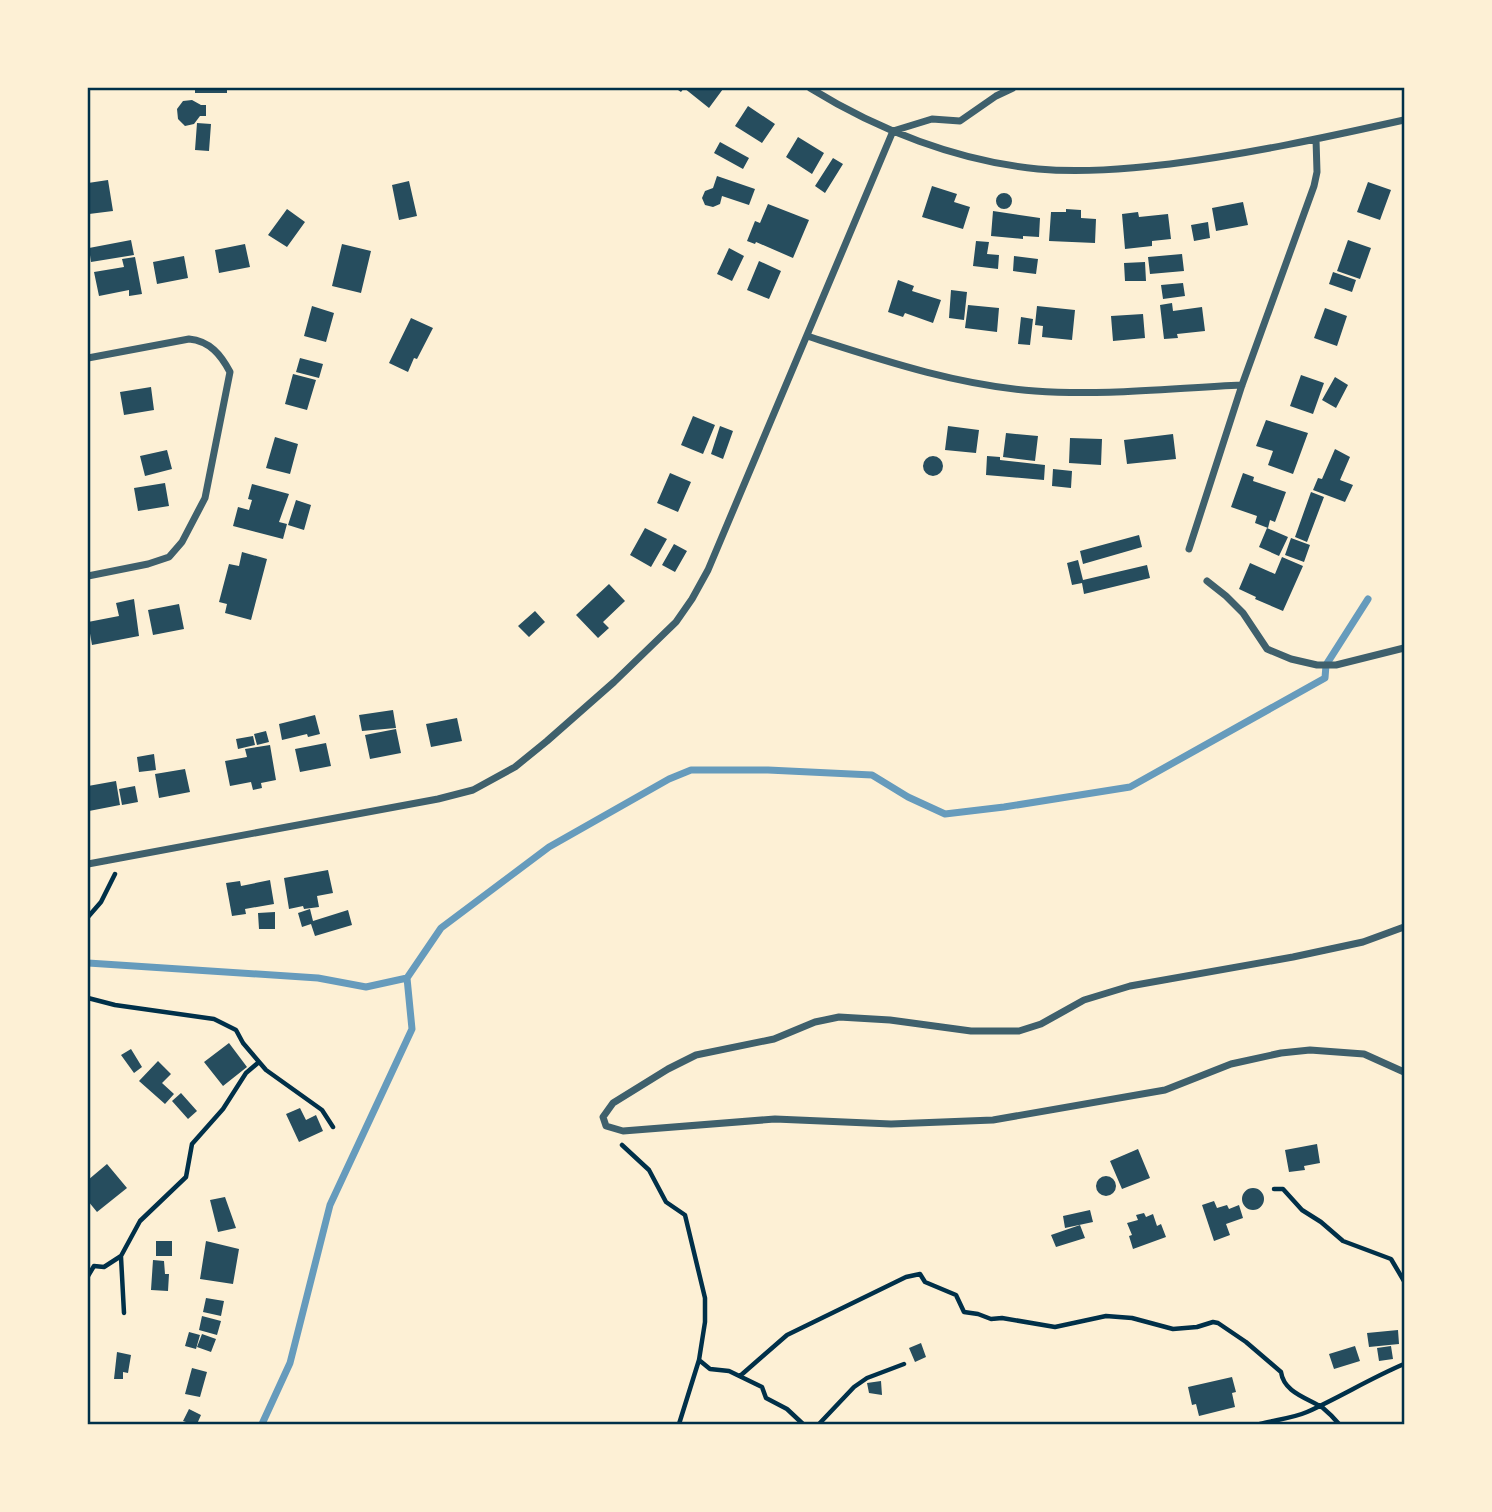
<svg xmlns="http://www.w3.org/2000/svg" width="1492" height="1512" viewBox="0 0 1492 1512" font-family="Merriweather,serif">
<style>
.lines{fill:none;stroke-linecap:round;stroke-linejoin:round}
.stream{stroke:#669bbc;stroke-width:7}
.building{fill:#264d5e}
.path{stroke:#003049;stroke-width:4.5}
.minor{stroke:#3f606c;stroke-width:7}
.neatline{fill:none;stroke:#003049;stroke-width:2.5}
</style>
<rect width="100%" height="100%" fill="#fdf0d5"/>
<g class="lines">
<path class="stream" d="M 88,963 L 318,978 L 366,987 L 407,978 L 441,928 L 549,847 L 669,779 L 691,770 L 768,770 L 872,775 L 908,797 L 945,814 L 1004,807 L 1130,787 L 1325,678 L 1326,665 L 1368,599
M 262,1424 L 290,1363 L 330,1205 L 412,1029 L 407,978"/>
</g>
<path class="building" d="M 195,88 L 227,88 L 227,93 L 195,93 Z
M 675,88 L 721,88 L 723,89 L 709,108 L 684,88 L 681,92 Z
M 192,100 L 201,105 L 206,105 L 206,116 L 200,116 L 194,124 L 185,126 L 178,119 L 177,109 L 183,101 Z
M 748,106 L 775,124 L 762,143 L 735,126 Z
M 197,123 L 211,124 L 209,151 L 195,150 Z
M 798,137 L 824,153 L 812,174 L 786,157 Z
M 720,142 L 749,158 L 743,169 L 714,153 Z
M 833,158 L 843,164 L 825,193 L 815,186 Z
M 717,176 L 755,189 L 749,205 L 722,196 L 720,204 L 713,207 L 705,205 L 702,198 L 705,191 L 713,188 Z
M 108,180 L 113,211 L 89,214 L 88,183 Z
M 409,181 L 417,216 L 399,220 L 392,185 Z
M 1368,182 L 1391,190 L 1380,220 L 1357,212 Z
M 932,186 L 957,194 L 954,202 L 970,207 L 963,229 L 922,217 Z
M996 201a8 8 0 1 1 16 0a8 8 0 1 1-16 0Z
M 1243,202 L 1248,225 L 1216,231 L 1212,208 Z
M 768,204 L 809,220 L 793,258 L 756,242 L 755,244 L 747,241 L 755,221 L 760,223 Z
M 287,209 L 305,222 L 287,247 L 268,235 Z
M 1066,209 L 1081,210 L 1081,218 L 1096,219 L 1095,243 L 1049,241 L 1051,212 L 1066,212 Z
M 993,211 L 1040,218 L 1039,237 L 1023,236 L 1023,239 L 991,236 Z
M 1138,212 L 1139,217 L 1168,214 L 1171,239 L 1152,241 L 1152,246 L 1125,249 L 1122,214 Z
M 1208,222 L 1210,238 L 1194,241 L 1191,225 Z
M 131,240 L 134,255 L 91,262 L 89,248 Z
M 1348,240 L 1371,248 L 1360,279 L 1337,271 Z
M 976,241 L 989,242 L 987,254 L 999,255 L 998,269 L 973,266 Z
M 245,244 L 250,267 L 219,273 L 215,250 Z
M 342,244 L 371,251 L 361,293 L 332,286 Z
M 729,248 L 744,256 L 732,281 L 717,274 Z
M 1182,254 L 1184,271 L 1150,274 L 1148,257 Z
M 184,256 L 188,278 L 157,284 L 153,262 Z
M 1014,256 L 1038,259 L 1036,274 L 1013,271 Z
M 135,257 L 142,294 L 129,296 L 129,290 L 99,296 L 94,272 L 124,267 L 122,259 Z
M 759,261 L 781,271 L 769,299 L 747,290 Z
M 1145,262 L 1146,281 L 1125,281 L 1124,263 Z
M 1333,272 L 1356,280 L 1352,292 L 1329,284 Z
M 898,280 L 914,286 L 912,291 L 941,300 L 933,323 L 905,313 L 903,317 L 888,312 Z
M 1183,283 L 1185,296 L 1163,299 L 1161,285 Z
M 951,290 L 967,292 L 964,320 L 949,318 Z
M 1172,303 L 1173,311 L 1202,307 L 1205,331 L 1177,334 L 1178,338 L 1164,339 L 1160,305 Z
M 968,305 L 999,308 L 997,332 L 965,328 Z
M 312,306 L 334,313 L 326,342 L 304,336 Z
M 1037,306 L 1075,310 L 1072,340 L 1042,337 L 1043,326 L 1035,325 Z
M 1325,308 L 1347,316 L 1337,346 L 1314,338 Z
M 1143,314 L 1145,338 L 1113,341 L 1111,316 Z
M 1021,317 L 1033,319 L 1030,345 L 1018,344 Z
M 411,318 L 433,328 L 417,359 L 414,358 L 408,372 L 389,363 Z
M 300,358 L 323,364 L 319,378 L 296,372 Z
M 293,374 L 316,380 L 307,410 L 285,404 Z
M 1301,375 L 1324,383 L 1313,414 L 1290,406 Z
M 1335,377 L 1348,385 L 1336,408 L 1322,400 Z
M 151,387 L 154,410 L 124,415 L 120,392 Z
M 693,416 L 715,425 L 703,454 L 681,445 Z
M 1266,420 L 1308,433 L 1293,474 L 1268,465 L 1273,451 L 1256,446 Z
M 720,426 L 733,431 L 723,459 L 711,454 Z
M 948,426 L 979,430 L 976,453 L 945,450 Z
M 1006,433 L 1038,436 L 1035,461 L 1003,457 Z
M 1173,434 L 1176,459 L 1127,464 L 1124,440 Z
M 275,437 L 298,444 L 290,474 L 266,468 Z
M 1070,438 L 1102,439 L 1101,465 L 1069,463 Z
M 1335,449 L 1350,457 L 1340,480 L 1353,485 L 1345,502 L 1313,490 L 1318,478 L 1322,479 Z
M 167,450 L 172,469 L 145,476 L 140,456 Z
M923 466a10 10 0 1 1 20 0a10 10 0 1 1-20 0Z
M 987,456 L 1000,457 L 1000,460 L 1045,465 L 1044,480 L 986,475 Z
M 1053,469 L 1072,471 L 1071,488 L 1052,486 Z
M 670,473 L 691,482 L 678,512 L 657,503 Z
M 1243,473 L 1254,477 L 1253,481 L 1286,492 L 1275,522 L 1270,520 L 1268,528 L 1255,523 L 1257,516 L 1231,507 Z
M 165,483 L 169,506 L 138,511 L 134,488 Z
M 252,484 L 289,494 L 279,522 L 287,524 L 283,539 L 233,526 L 238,507 L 249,510 L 252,500 L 248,499 Z
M 1311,492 L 1324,497 L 1307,542 L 1295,537 Z
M 296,500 L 311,505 L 304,530 L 288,525 Z
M 645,528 L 667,539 L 651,567 L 630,555 Z
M 1267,528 L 1288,537 L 1279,556 L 1259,547 Z
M 1139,535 L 1142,547 L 1083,564 L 1080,551 Z
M 1291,538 L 1310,545 L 1304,562 L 1285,555 Z
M 674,544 L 687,551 L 675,572 L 662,565 Z
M 242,552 L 267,559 L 251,620 L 225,613 L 227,604 L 219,602 L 229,564 L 239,566 Z
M 1282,557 L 1303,566 L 1283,611 L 1255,599 L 1256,597 L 1239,589 L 1250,563 L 1275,574 Z
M 1078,560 L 1083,580 L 1147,565 L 1150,578 L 1084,594 L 1082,583 L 1072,585 L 1067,563 Z
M 609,584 L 625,601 L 603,622 L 609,628 L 598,638 L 576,615 Z
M 134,599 L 139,636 L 92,645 L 88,622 L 119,616 L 116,603 Z
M 179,604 L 184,629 L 153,635 L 148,610 Z
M 535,611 L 545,622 L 529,637 L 518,626 Z
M 393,710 L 396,728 L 362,731 L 359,715 Z
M 315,715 L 320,734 L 308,737 L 307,734 L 282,740 L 279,724 Z
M 457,718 L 462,741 L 431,747 L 426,724 Z
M 396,729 L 401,753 L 370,759 L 365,735 Z
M 266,731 L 269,742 L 257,745 L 254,734 Z
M 253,736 L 255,745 L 238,749 L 236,739 Z
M 326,743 L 331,766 L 300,772 L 295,749 Z
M 270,745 L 276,780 L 261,783 L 262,788 L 253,790 L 251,782 L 230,786 L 225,761 L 247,757 L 245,749 Z
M 154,754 L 156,770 L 139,772 L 137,757 Z
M 185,769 L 190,792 L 159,798 L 155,774 Z
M 116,781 L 120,805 L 89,811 L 88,786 Z
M 135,786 L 138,802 L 122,805 L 119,789 Z
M 328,870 L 333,893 L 317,896 L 319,907 L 304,909 L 303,906 L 289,909 L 284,878 Z
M 270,880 L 274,904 L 245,909 L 246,914 L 232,916 L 226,883 L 240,881 L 241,886 Z
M 310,909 L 313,921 L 348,910 L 352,925 L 315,936 L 311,924 L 302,927 L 298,913 Z
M 275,912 L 275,929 L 259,929 L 258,913 Z
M 229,1043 L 247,1067 L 223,1086 L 204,1062 Z
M 131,1049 L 142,1067 L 134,1073 L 121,1055 Z
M 158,1061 L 171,1074 L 162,1083 L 174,1094 L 165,1104 L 139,1081 Z
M 181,1093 L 197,1111 L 188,1119 L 172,1101 Z
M 300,1108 L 306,1120 L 316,1115 L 323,1131 L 299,1142 L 286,1114 Z
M 1317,1144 L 1320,1163 L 1304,1166 L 1305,1170 L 1289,1172 L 1285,1150 Z
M 1138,1149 L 1150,1178 L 1122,1189 L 1110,1161 Z
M 107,1164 L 127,1188 L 97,1212 L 88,1201 L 88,1180 Z
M1096 1186a10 10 0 1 1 20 0a10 10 0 1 1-20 0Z
M1242 1199a11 11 0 1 1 22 0a11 11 0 1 1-22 0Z
M 225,1197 L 236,1228 L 218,1232 L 210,1200 Z
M 1214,1201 L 1217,1208 L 1227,1205 L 1229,1209 L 1239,1205 L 1243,1218 L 1226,1224 L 1230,1235 L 1214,1241 L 1202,1205 Z
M 1090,1210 L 1093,1222 L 1065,1228 L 1063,1216 Z
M 1144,1213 L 1146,1217 L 1153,1214 L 1157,1226 L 1161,1224 L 1166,1237 L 1133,1249 L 1129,1236 L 1132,1235 L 1127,1223 L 1138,1220 L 1136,1215 Z
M 1080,1225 L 1085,1238 L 1056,1247 L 1051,1235 Z
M 156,1241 L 172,1241 L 172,1256 L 156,1256 Z
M 206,1241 L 239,1249 L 233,1284 L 200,1279 Z
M 153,1260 L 164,1261 L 165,1274 L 169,1274 L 168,1291 L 151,1290 Z
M 206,1298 L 224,1301 L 221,1316 L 203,1312 Z
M 202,1316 L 221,1321 L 217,1335 L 199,1330 Z
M 1398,1330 L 1399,1344 L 1369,1347 L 1367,1333 Z
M 189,1332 L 200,1335 L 196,1349 L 185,1346 Z
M 202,1334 L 216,1339 L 211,1352 L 197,1347 Z
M 921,1343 L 926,1357 L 915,1362 L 909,1348 Z
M 1355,1346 L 1360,1361 L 1334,1369 L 1329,1354 Z
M 1391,1346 L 1393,1359 L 1379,1361 L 1377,1348 Z
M 117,1352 L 131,1355 L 128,1373 L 123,1372 L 123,1379 L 114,1379 Z
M 192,1368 L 207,1372 L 200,1397 L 185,1394 Z
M 1232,1377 L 1236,1392 L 1232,1393 L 1235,1407 L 1199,1416 L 1196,1404 L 1192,1405 L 1188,1387 Z
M 881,1381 L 882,1395 L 869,1393 L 867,1383 Z
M 189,1409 L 201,1415 L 197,1424 L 185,1424 L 186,1422 L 183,1421 Z"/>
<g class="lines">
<path class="path" d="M 88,917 L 101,902 L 115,874
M 88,998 L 115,1005 L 214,1019 L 236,1030 L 243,1043 L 266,1070 L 322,1110 L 333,1127
M 622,1145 L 649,1170 L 666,1202 L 685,1215 L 705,1298 L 705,1322 L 699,1360 L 710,1369 L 729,1371 L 762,1387 L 766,1398 L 787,1409 L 803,1424
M 1274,1189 L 1283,1189 L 1302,1210 L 1321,1222 L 1343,1241 L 1391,1259 L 1404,1281
M 121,1257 L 124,1313
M 88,1276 L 94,1266 L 104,1267 L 121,1256 L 140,1221 L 186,1177 L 192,1144 L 223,1109 L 246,1073 L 259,1062
M 740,1376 L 787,1335 L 906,1277 L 920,1274 L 925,1282 L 956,1295 L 964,1312 L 978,1314 L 991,1319 L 1002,1318 L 1055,1327 L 1106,1316 L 1132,1318 L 1173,1329 L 1197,1327 L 1213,1322 L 1218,1323 L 1246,1342 L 1281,1372 C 1284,1393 1308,1398 1323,1408 C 1329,1413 1334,1418 1339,1424
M 679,1424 L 699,1360
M 819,1424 L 854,1387 L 867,1378 L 904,1364
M 1260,1424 C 1275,1420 1293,1418 1307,1412 C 1340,1397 1371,1378 1404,1364"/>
<path class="minor" d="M 810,88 C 878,130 957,161 1038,169 C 1081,173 1126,169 1170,164 C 1249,154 1327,137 1404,120
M 807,336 C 882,360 956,385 1035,391 C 1104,396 1173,388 1242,385
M 88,358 L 189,339 C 210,341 221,355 230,372 L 205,498 L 182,542 L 169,557 L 148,564 L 88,576
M 1189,549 L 1242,385 L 1314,186 L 1317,172 L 1316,139
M 1207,581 L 1226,596 L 1243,613 L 1267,649 L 1291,659 L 1317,665 L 1336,665 L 1404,648
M 88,864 L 438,799 L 473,790 L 515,767 L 547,741 L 614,682 L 676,622 L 692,599 L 708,570 L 893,131 L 932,119 L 960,121 L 996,96 L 1013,88
M 1404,927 L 1363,942 L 1293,957 L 1130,986 L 1084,1000 L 1041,1024 L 1019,1031 L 971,1031 L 890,1020 L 839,1017 L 815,1022 L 774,1039 L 696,1055 L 668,1069 L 613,1103 L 603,1117 L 606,1126 L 623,1131 L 775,1119 L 891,1124 L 993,1120 L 1165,1090 L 1231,1064 L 1281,1053 L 1310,1050 L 1364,1054 L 1404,1072"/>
</g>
<rect width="1492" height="1512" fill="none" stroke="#fdf0d5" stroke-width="178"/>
<rect x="89" y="89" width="1314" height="1334" class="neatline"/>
</svg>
